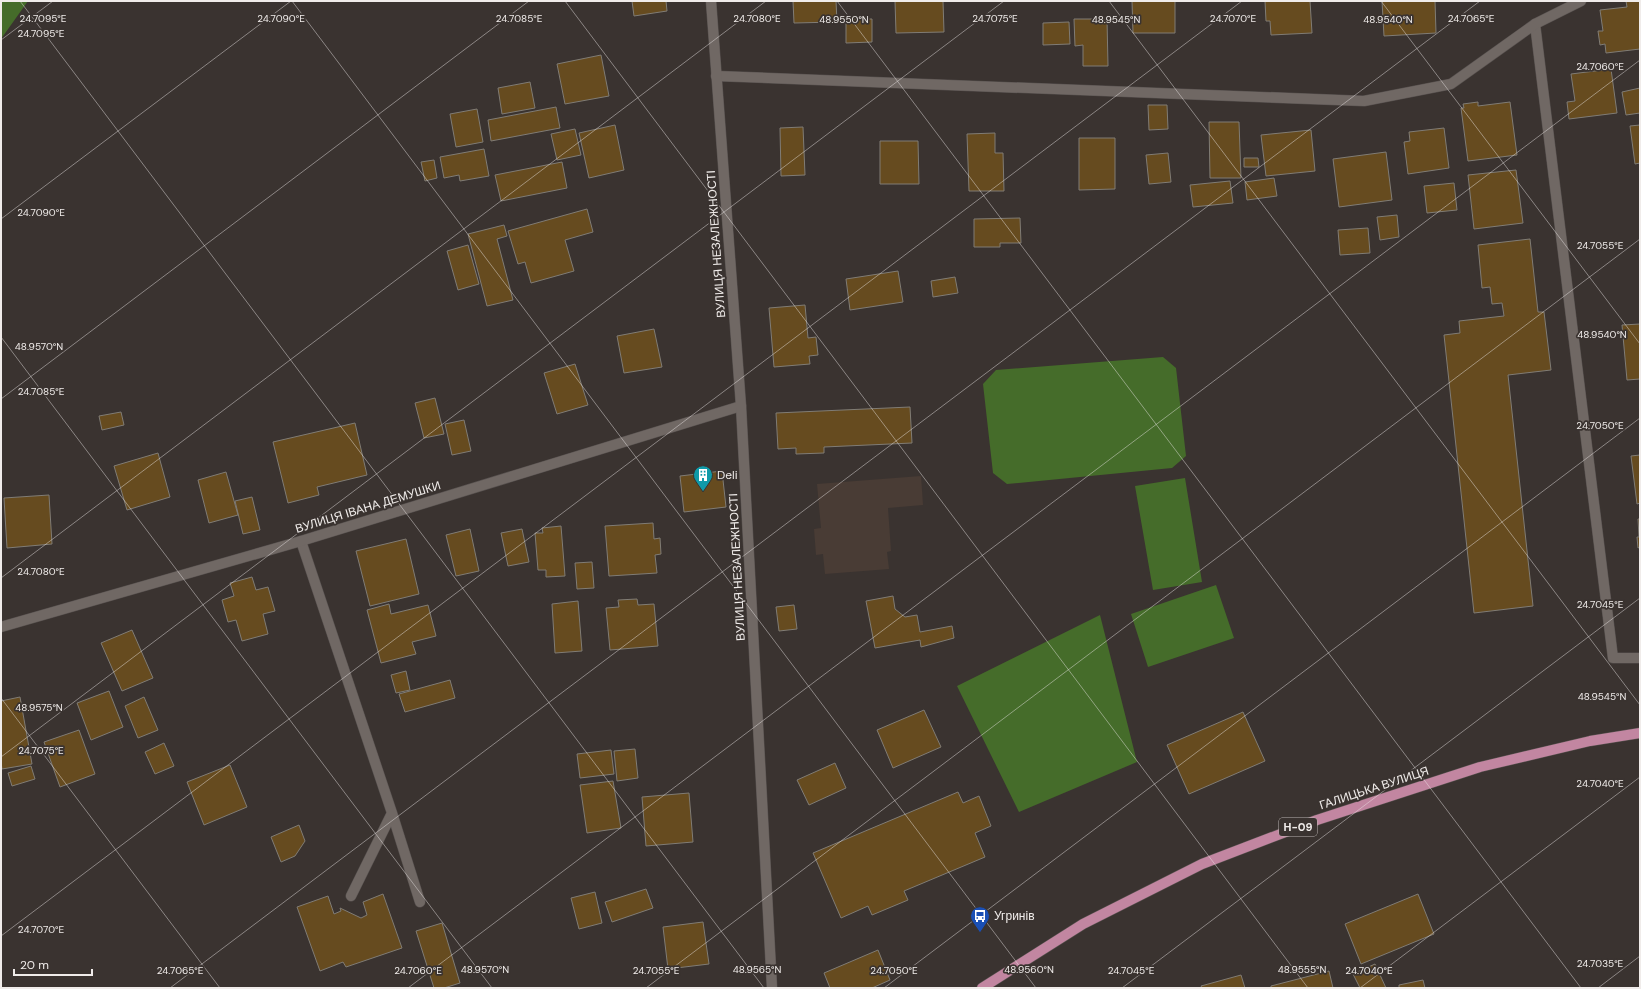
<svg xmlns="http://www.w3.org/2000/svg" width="1641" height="989" viewBox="0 0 1641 989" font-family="'DM Sans',sans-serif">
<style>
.built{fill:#493c35}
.green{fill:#456c2a}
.building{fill:#664b1f;stroke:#807c75}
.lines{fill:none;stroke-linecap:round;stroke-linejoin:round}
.service-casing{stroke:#57514f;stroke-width:11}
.minor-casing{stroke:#57514f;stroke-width:11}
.tertiary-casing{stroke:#57514f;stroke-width:11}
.primary-casing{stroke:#57514f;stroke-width:11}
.service{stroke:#706864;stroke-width:10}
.minor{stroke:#706864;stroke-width:10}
.tertiary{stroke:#706864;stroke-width:10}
.primary{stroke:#c286a1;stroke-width:10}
.ticks{fill:none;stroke:#f0ecea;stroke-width:1;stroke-opacity:0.45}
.labels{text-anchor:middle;stroke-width:3.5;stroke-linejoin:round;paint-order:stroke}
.shield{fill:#3a3330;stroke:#b9b4b2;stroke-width:1}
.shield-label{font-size:11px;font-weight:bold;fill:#f0ecea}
.street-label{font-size:12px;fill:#f0ecea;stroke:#3a3330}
.poi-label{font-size:12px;fill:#f0ecea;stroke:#3a3330;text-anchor:start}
.ticks-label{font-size:10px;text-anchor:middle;fill:#f0ecea;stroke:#3a3330;stroke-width:3.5;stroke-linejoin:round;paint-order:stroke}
</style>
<rect width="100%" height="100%" fill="#3a3330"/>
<path class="built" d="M 921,476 L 923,505 L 888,508 L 891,551 L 887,552 L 889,569 L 825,574 L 823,554 L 816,555 L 814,529 L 821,528 L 817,484 Z"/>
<path class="green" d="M 1,1 L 28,1 L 1,39 Z
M 1163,357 L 1176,368 L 1186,456 L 1172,468 L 1007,484 L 993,473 L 983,384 L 996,370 Z
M 1185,478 L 1202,582 L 1153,590 L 1135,486 Z
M 1216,585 L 1234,638 L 1148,667 L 1131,614 Z
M 1100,615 L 1137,762 L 1019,812 L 957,686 Z"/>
<path class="building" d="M 632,1 L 666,1 L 667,11 L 634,16 Z
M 793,1 L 836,1 L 837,22 L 794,23 Z
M 895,1 L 943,1 L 944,32 L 896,33 Z
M 1132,1 L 1175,1 L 1175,33 L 1133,33 Z
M 1265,1 L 1310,1 L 1312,33 L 1271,35 L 1270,21 L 1266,21 Z
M 1382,1 L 1435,1 L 1436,33 L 1384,36 Z
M 1626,1 L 1640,1 L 1640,49 L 1606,53 L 1605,44 L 1600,45 L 1598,31 L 1603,31 L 1600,10 L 1627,7 Z
M 846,19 L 872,19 L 872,42 L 846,43 Z
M 1074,19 L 1107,19 L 1108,66 L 1083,66 L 1083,45 L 1075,46 Z
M 1069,22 L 1070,44 L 1043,45 L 1043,23 Z
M 601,55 L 609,96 L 565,104 L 557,64 Z
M 1611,69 L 1617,113 L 1569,119 L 1567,102 L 1575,101 L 1571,74 Z
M 530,82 L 535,108 L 502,114 L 498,88 Z
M 1640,88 L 1640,113 L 1626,115 L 1622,92 Z
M 1478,102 L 1478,106 L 1510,102 L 1517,155 L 1468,161 L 1461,108 L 1464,108 L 1463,104 Z
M 1148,105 L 1167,105 L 1168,129 L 1149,130 Z
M 556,107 L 560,128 L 491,141 L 488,120 Z
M 477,109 L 483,142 L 456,147 L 450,114 Z
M 1209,122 L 1239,122 L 1241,178 L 1210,178 Z
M 615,125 L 624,170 L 589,178 L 579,133 Z
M 1640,125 L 1640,163 L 1635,164 L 1630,126 Z
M 803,127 L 805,175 L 781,176 L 780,128 Z
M 1444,128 L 1449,168 L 1408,174 L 1404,142 L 1410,141 L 1409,132 Z
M 575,129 L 581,155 L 557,160 L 551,134 Z
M 1311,130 L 1315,171 L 1266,176 L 1261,135 Z
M 995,133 L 995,153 L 1003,153 L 1004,191 L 969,191 L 967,134 Z
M 1079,138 L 1115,138 L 1115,189 L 1079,190 Z
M 880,141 L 918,141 L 919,184 L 880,184 Z
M 484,149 L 489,176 L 460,181 L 459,175 L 444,178 L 440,157 Z
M 1386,152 L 1392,200 L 1339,207 L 1333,159 Z
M 1168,153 L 1171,182 L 1149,184 L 1146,155 Z
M 1244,158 L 1258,158 L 1259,167 L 1244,167 Z
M 434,160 L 437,178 L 425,181 L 421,162 Z
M 562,162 L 567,188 L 501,201 L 495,175 Z
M 1516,170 L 1523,223 L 1474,229 L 1468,175 Z
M 1274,178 L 1277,196 L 1247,200 L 1245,182 Z
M 1230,181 L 1233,203 L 1193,207 L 1190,185 Z
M 1454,183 L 1457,210 L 1427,213 L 1424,186 Z
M 587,209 L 593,232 L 565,240 L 574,271 L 531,283 L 525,262 L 518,264 L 508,231 Z
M 1397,215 L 1399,237 L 1380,240 L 1377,217 Z
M 1020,218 L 1021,243 L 1000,243 L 1000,247 L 974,247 L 974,219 Z
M 504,225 L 507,236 L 497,239 L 513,300 L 487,306 L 468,234 Z
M 1368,228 L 1370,253 L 1340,255 L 1338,230 Z
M 1530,239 L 1538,312 L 1544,312 L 1551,370 L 1508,375 L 1533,606 L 1474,613 L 1444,335 L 1460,333 L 1459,321 L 1504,316 L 1502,303 L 1492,304 L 1490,287 L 1482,288 L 1478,245 Z
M 468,245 L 479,284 L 458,290 L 447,251 Z
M 898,271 L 903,302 L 850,310 L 846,279 Z
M 955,277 L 958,293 L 933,297 L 931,281 Z
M 805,305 L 808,338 L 816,337 L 818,355 L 809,356 L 810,364 L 774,367 L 769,308 Z
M 1640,324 L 1640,379 L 1627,380 L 1622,325 Z
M 654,329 L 662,367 L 624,373 L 617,336 Z
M 575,364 L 588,405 L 557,414 L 544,373 Z
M 435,398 L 444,434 L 424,438 L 415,403 Z
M 910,407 L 912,443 L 824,447 L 824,453 L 796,454 L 796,448 L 778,449 L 776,413 Z
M 121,412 L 124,425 L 102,430 L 99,416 Z
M 464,420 L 471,451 L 452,455 L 445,424 Z
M 355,423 L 367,475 L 317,487 L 319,495 L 288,503 L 273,442 Z
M 158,453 L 170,497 L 127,510 L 114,466 Z
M 1640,455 L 1640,503 L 1637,504 L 1631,456 Z
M 722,471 L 726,507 L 684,512 L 680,476 Z
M 226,472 L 238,515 L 209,523 L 198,480 Z
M 49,495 L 52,544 L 7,548 L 4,498 Z
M 252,497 L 260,530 L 243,534 L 235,501 Z
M 1638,519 L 1640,519 L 1640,547 L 1638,548 L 1637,537 L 1639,537 Z
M 653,523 L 654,539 L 660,538 L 661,554 L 655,555 L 657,573 L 609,576 L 605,526 Z
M 561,526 L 565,576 L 546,577 L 546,570 L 538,570 L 535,533 L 543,533 L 542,528 Z
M 470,529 L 479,571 L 456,576 L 446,535 Z
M 522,529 L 529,562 L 508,566 L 501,533 Z
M 406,539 L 419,594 L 370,606 L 356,551 Z
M 592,562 L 594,588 L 577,589 L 575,563 Z
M 252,577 L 256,590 L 268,587 L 275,611 L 263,614 L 268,634 L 242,641 L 236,620 L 228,622 L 222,600 L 234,596 L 230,583 Z
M 893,596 L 895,609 L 905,617 L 917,615 L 920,632 L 952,626 L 954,638 L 921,647 L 920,640 L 875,648 L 866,601 Z
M 637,599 L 638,605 L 654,604 L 658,646 L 610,650 L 606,608 L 619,607 L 618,600 Z
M 578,601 L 582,651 L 555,653 L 552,604 Z
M 389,604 L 391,614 L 428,605 L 436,636 L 412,642 L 416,654 L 381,663 L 367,610 Z
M 794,605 L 797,629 L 779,631 L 776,607 Z
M 132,630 L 153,678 L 122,691 L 101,643 Z
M 406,671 L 410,690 L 396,693 L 391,675 Z
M 450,680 L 455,698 L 405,712 L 399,694 Z
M 109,691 L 123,727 L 91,740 L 77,703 Z
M 20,697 L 32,764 L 2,769 L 1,762 L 1,701 Z
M 144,697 L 158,730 L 138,738 L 125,706 Z
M 924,710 L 941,747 L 893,768 L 877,730 Z
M 1243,712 L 1265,761 L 1189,794 L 1167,745 Z
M 79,730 L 95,774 L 60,787 L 44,742 Z
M 164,743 L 174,766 L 155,774 L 145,752 Z
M 635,749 L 638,778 L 617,781 L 614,751 Z
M 611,750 L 614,774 L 580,778 L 577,754 Z
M 835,763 L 846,788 L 809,805 L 797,780 Z
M 230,765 L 247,807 L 204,825 L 187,782 Z
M 31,766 L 35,779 L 12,786 L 8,773 Z
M 613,781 L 621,828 L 587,833 L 580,785 Z
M 958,792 L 963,803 L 979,796 L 991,826 L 975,833 L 985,857 L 904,891 L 908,900 L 872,915 L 868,906 L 841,918 L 813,853 Z
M 689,793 L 693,842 L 646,846 L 642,797 Z
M 299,825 L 305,841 L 295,856 L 281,862 L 271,837 Z
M 646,889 L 653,908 L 612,922 L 605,902 Z
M 595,892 L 602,923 L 579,929 L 571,898 Z
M 383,894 L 402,948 L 346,967 L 343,962 L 320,971 L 297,907 L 328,896 L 334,914 L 341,911 L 340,908 L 361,918 L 367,915 L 363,902 Z
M 1418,894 L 1434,934 L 1361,964 L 1345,924 Z
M 703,922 L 709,964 L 668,969 L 663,927 Z
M 442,923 L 460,983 L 444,988 L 434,988 L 416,931 Z
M 878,950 L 890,980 L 872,988 L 830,988 L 824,973 Z
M 1375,964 L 1386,988 L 1360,988 L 1353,974 Z
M 1329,971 L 1333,988 L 1271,988 L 1271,986 Z
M 1241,975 L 1245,988 L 1202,988 L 1201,986 Z
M 1423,980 L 1425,988 L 1399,988 L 1399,985 Z"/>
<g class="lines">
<g class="service-casing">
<path id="service" d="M 1535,24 L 1613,658 L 1640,658
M 301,541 L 392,813 L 420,902
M 351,896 L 392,813"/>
</g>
<g class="minor-casing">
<path id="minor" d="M 716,76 L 1364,101 L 1451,84 L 1535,24 L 1581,1
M 1,627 L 301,541 L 741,406"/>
</g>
<g class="tertiary-casing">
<path id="tertiary" d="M 711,1 L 741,406 L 772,988"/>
</g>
<g class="primary-casing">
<path id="primary" d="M 982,988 L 1083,924 L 1202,864 L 1317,820 L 1480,767 L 1590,741 L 1640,733"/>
</g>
<use href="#service" class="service"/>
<use href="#minor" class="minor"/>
<use href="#tertiary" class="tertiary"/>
<use href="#primary" class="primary"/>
</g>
<path class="ticks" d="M 20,1 L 764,988M 292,1 L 1036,988M 565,1 L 1308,988M 837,1 L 1581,988M 1109,1 L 1640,705M 1381,1 L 1640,344M 1,40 L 53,1M 1,219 L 291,1M 1,337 L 492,988M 1,399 L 529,1M 1,578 L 766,1M 1,698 L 220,988M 1,757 L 1004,1M 1,936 L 1242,1M 170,988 L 1480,1M 408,988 L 1640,60M 646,988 L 1640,239M 884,988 L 1640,418M 1122,988 L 1640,598M 1360,988 L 1640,777M 1598,988 L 1640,956"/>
<defs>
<g id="building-pin" transform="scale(1)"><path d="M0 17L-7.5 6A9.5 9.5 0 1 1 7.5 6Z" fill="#0f9aa8" stroke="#3a3330"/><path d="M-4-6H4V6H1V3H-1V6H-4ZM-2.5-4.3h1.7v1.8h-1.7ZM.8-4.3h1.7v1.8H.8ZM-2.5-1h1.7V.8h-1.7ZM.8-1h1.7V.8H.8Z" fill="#fff"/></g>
<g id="bus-pin" transform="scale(1)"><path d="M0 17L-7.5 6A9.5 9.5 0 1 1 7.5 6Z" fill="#1a4fb4" stroke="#3a3330"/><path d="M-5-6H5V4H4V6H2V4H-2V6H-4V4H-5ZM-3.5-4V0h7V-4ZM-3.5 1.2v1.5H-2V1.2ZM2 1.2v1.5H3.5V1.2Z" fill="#fff"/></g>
</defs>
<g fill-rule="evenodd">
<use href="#building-pin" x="703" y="475"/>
<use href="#bus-pin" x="980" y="916"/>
</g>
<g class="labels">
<rect class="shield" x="1279" y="818" width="38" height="18" rx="3"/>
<g class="shield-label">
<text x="1298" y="831">Н-09</text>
</g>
<g class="street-label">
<text transform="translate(716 244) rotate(-94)" y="4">ВУЛИЦЯ НЕЗАЛЕЖНОСТІ</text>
<text transform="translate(368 507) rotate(-17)" y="4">ВУЛИЦЯ ІВАНА ДЕМУШКИ</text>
<text transform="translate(737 567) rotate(-93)" y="4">ВУЛИЦЯ НЕЗАЛЕЖНОСТІ</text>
<text transform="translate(1374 788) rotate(-18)" y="4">ГАЛИЦЬКА ВУЛИЦЯ</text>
</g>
<g class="poi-label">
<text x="717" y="479">Deli</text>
<text x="994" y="920">Угринів</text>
</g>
</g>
<g class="ticks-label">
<text x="281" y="22">24.7090°E</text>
<text x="43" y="22">24.7095°E</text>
<text x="519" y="22">24.7085°E</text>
<text x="757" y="22">24.7080°E</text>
<text x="995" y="22">24.7075°E</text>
<text x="1233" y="22">24.7070°E</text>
<text x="1471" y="22">24.7065°E</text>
<text x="844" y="23">48.9550°N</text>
<text x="1116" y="23">48.9545°N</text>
<text x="1388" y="23">48.9540°N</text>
<text x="41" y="37">24.7095°E</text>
<text x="1600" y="70">24.7060°E</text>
<text x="41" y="216">24.7090°E</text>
<text x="1600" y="249">24.7055°E</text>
<text x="1602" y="338">48.9540°N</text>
<text x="39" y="350">48.9570°N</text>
<text x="41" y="395">24.7085°E</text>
<text x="1600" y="429">24.7050°E</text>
<text x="41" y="575">24.7080°E</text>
<text x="1600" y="608">24.7045°E</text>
<text x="1602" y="700">48.9545°N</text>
<text x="39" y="711">48.9575°N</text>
<text x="41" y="754">24.7075°E</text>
<text x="1600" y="787">24.7040°E</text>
<text x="41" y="933">24.7070°E</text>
<text x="1600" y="967">24.7035°E</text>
<text x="485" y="973">48.9570°N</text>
<text x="757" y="973">48.9565°N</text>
<text x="1029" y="973">48.9560°N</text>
<text x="1302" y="973">48.9555°N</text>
<text x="180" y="974">24.7065°E</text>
<text x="418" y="974">24.7060°E</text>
<text x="656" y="974">24.7055°E</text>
<text x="894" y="974">24.7050°E</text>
<text x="1131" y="974">24.7045°E</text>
<text x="1369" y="974">24.7040°E</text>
</g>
<rect width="1641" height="989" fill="none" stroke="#f0ecea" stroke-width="4"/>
<path d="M14 969v6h78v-6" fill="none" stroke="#f0ecea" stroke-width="2"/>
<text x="20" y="969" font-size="12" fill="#f0ecea" stroke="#3a3330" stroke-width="3" paint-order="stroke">20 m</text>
</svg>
